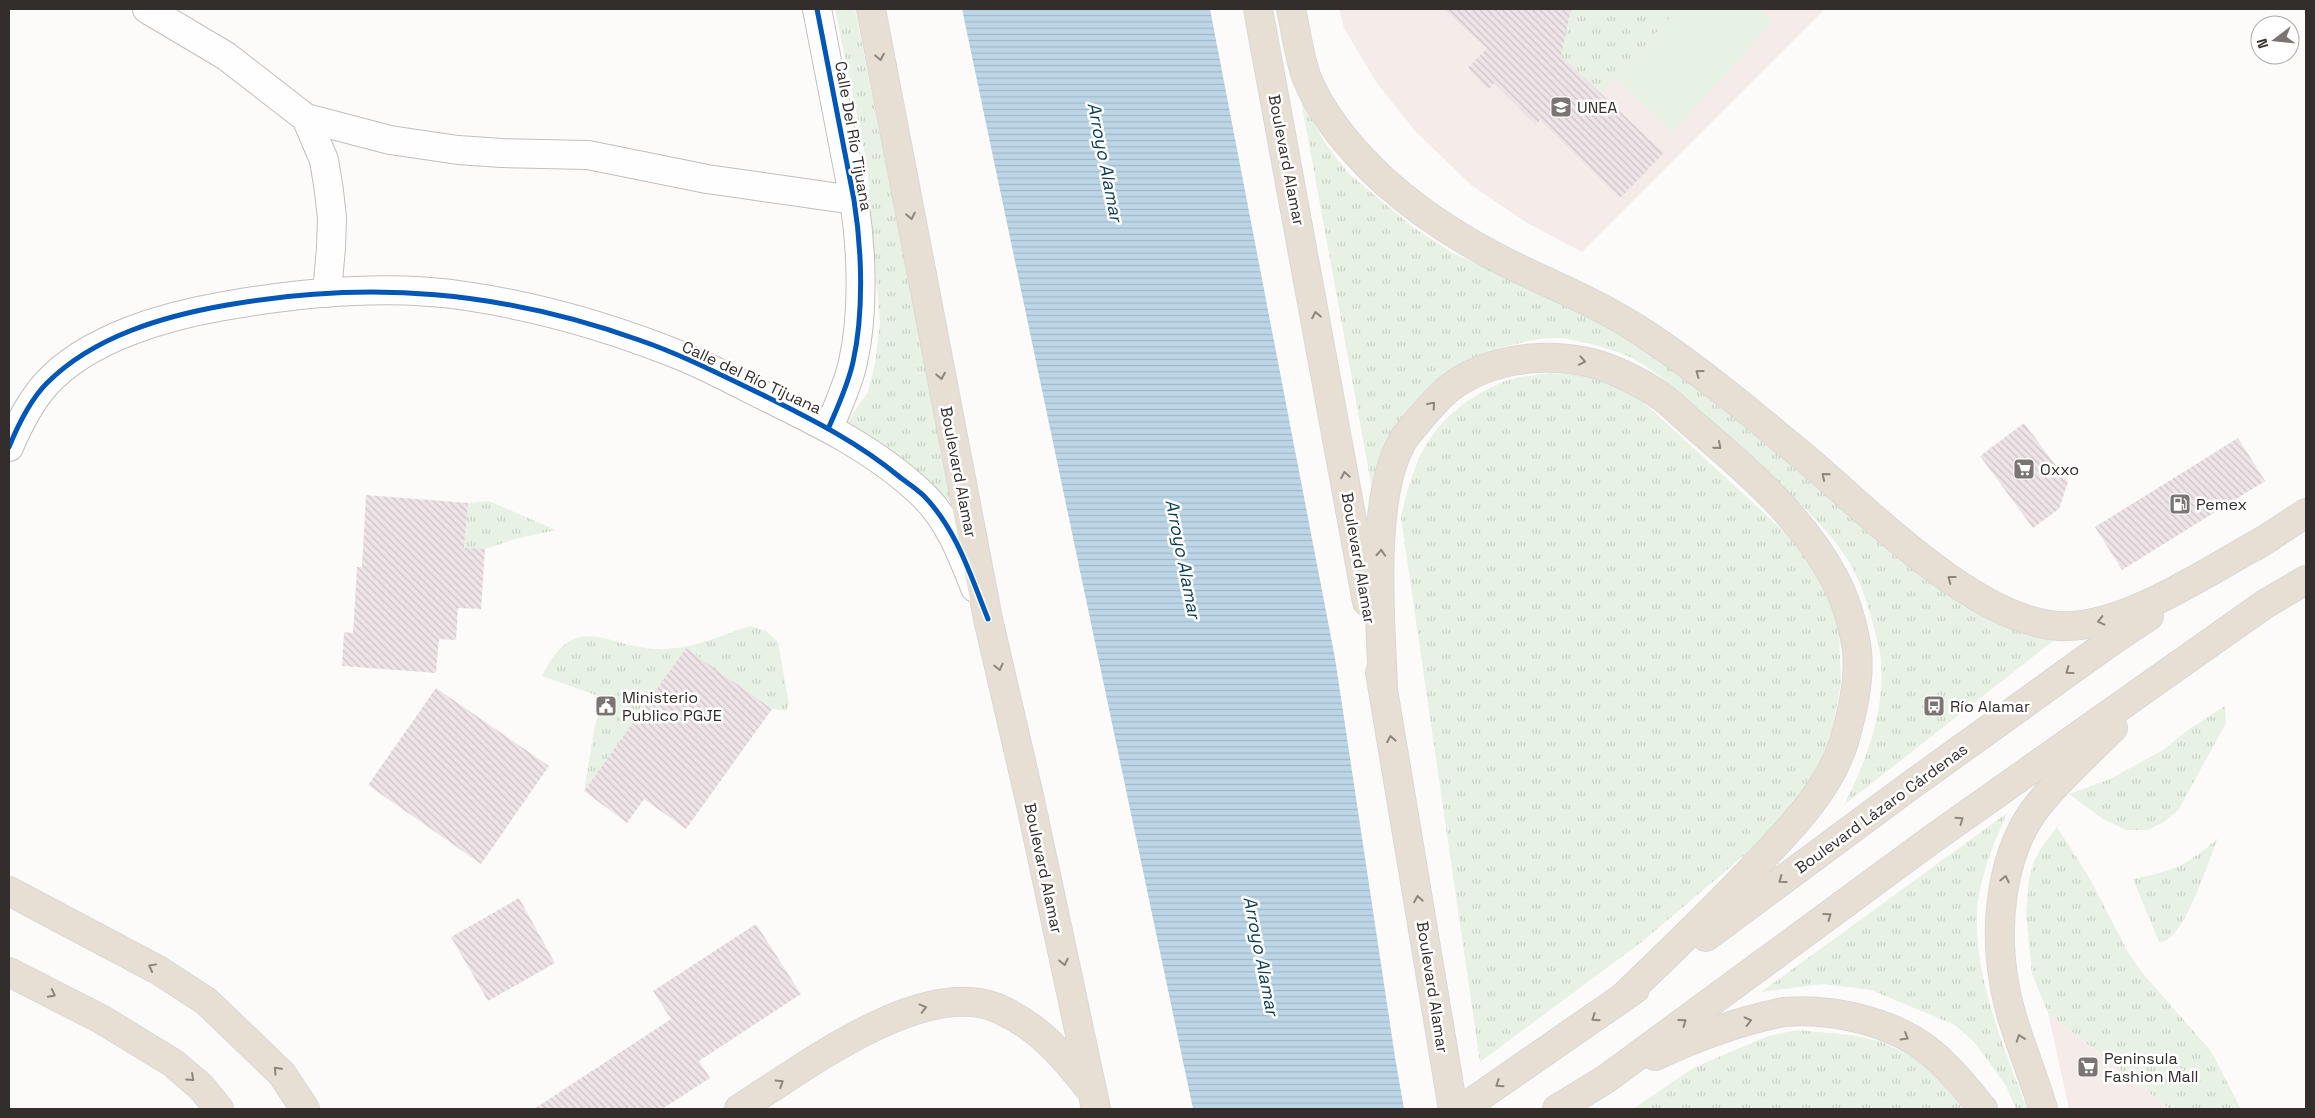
<svg xmlns="http://www.w3.org/2000/svg" width="2315" height="1118" viewBox="0 0 2315 1118" font-family="'Space Grotesk',sans-serif">
<style>
.built{fill:#f5ece9}
.grass{fill:url(#grass-tufts)}
.garden{fill:#e8f2e4}
.water{fill:url(#water-rules)}
.building{fill:url(#building-back-hatch)}
.lines{fill:none;stroke-linecap:round;stroke-linejoin:round}
.minor-casing{stroke:#c2bebc;stroke-width:30}
.highway-casing{stroke:#d9d8d7;stroke-width:30}
.minor{stroke:#fffefe;stroke-width:28}
.highway{stroke:#e7dfd3;stroke-width:28}
.cycleway-casing{stroke:#fff;stroke-width:8}
.cycleway{stroke:#0057b8;stroke-width:5}
.oneway{stroke:#8d867f}
.labels{text-anchor:middle;stroke-width:5;stroke-linejoin:round;paint-order:stroke}
.poi-label{font-size:16px;fill:#332d2b;stroke:#fff;text-anchor:start}
.street-label{font-size:16px;fill:#332d2b;stroke:#fff}
.water-label{font-size:18px;font-style:italic;fill:#093a55;stroke:#fff}
</style>
<defs>
<pattern id="grass-tufts" width="24" height="20" patternUnits="userSpaceOnUse" patternTransform="scale(1.25)"><rect width="24" height="20" fill="#e8f2e4"/><path d="M3 7l-1-3M5 7V3M7 7l1-3M15 17l-1-3M17 17v-4M19 17l1-3" fill="none" stroke="#c7d0c4"/></pattern>
<pattern id="water-rules" width="6" height="5" patternUnits="userSpaceOnUse" patternTransform="scale(1.25)"><rect width="6" height="5" fill="#bcd6e8"/><path d="M0 2.5h6" fill="none" stroke="#a2b8c7"/></pattern>
<pattern id="building-back-hatch" width="6" height="6" patternUnits="userSpaceOnUse" patternTransform="scale(1.25)"><rect width="6" height="6" fill="#eee4e8"/><path d="M-1 5l2 2M0 0l6 6M5-1l2 2" fill="none" stroke="#cdc4c7"/></pattern>
</defs>
<rect width="100%" height="100%" fill="#fdfbfa"/>
<path class="built" d="M 1339,9 L 1825,9 L 1582,252 L 1527,223 L 1471,185 L 1415,131 L 1376,82 L 1344,28 Z
M 2048,1013 L 2063,1025 L 2170,1109 L 2069,1109 Z"/>
<path class="grass" d="M 835,9 L 855,9 L 953,504 L 900,459 L 844,426 L 868,392 L 875,364 L 880,323 L 867,165 Z
M 1571,9 L 1678,9 L 1601,93 L 1561,56 Z
M 1300,95 L 1325,143 L 1348,173 L 1414,228 L 1451,252 L 1518,283 L 1548,294 L 1631,340 L 1662,360 L 1963,606 L 2027,636 L 2053,641 L 1844,805 C 1867,759 1885,712 1881,660 C 1880,647 1875,633 1872,621 C 1866,599 1859,577 1847,559 C 1820,517 1781,486 1745,453 C 1712,423 1667,375 1628,356 C 1613,349 1575,339 1559,338 C 1521,337 1463,358 1434,383 C 1416,398 1399,421 1387,442 C 1380,456 1376,474 1372,489 Z
M 1552,373 C 1590,375 1607,381 1640,399 L 1798,544 L 1824,587 L 1839,630 L 1841,683 L 1828,749 L 1808,789 L 1767,836 L 1643,941 L 1480,1062 L 1401,518 C 1415,451 1437,410 1503,382 C 1518,376 1537,375 1552,373 Z
M 489,501 L 556,530 L 515,539 L 485,549 L 464,548 L 468,503 Z
M 750,626 L 766,631 L 778,642 L 789,704 L 786,711 L 772,709 L 686,648 L 584,791 L 595,725 L 604,698 L 542,676 C 576,605 609,651 665,649 C 695,648 722,635 750,626 Z
M 2225,706 L 2226,723 L 2178,811 L 2164,822 L 2148,830 L 2126,830 L 2103,819 L 2069,794 L 2110,779 L 2163,750 L 2189,729 Z
M 2007,813 C 1993,846 1977,882 1977,919 C 1975,978 2006,1054 2027,1109 L 2016,1109 L 2006,1086 L 1975,1043 L 1955,1025 L 1871,990 L 1823,984 L 1761,992 Z
M 2057,827 L 2089,877 L 2129,954 L 2145,976 L 2211,1051 L 2241,1109 L 2170,1109 L 2048,1013 L 2032,974 L 2026,914 L 2029,879 L 2034,861 L 2043,845 Z
M 2218,838 C 2209,858 2184,944 2159,942 L 2133,879 C 2173,871 2188,865 2218,838 Z
M 1797,1030 L 1851,1035 L 1880,1041 L 1927,1064 L 1972,1109 L 1633,1109 L 1693,1068 L 1768,1036 Z"/>
<path class="garden" d="M 1678,9 L 1759,9 L 1773,21 L 1673,132 L 1615,79 Z"/>
<path class="water" d="M 962,9 L 1210,9 L 1335,658 L 1395,1057 L 1404,1109 L 1193,1109 Z"/>
<path class="building" d="M 1443,9 L 1571,9 L 1561,56 L 1664,153 L 1620,198 L 1540,120 L 1536,125 L 1494,83 L 1488,90 L 1468,68 L 1487,48 Z
M 2024,423 L 2068,482 L 2059,509 L 2033,528 L 1980,456 Z
M 2238,438 L 2265,481 L 2122,570 L 2095,527 Z
M 366,495 L 468,503 L 464,548 L 485,549 L 481,609 L 458,608 L 456,640 L 439,639 L 436,673 L 342,666 L 344,632 L 353,633 L 357,567 L 362,567 Z
M 686,648 L 772,709 L 686,829 L 644,799 L 627,823 L 584,791 Z
M 436,688 L 549,766 L 481,864 L 368,785 Z
M 519,898 L 555,963 L 488,1001 L 451,937 Z
M 756,924 L 801,994 L 699,1061 L 710,1078 L 662,1109 L 534,1109 L 671,1019 L 653,991 Z"/>
<g class="lines">
<g class="minor-casing">
<path id="minor" d="M 147,9 L 226,56 L 306,118 L 324,160 L 329,191 L 332,218 L 331,248 L 327,293
M 817,9 L 854,200 C 862,250 864,313 853,362 C 848,385 838,406 829,427
M 306,118 L 390,140 L 458,150 L 502,153 L 588,155 L 707,179 L 854,200
M 9,447 C 18,426 30,402 46,384 C 88,338 165,316 224,306 C 303,292 387,284 466,296 C 540,307 615,329 684,357 C 710,368 735,381 760,394 C 818,422 876,450 923,495 C 949,520 962,555 975,588"/>
</g>
<g class="highway-casing">
<path id="highway" d="M 871,9 L 988,619 L 1029,796 L 1096,1109
M 1258,9 L 1367,602
M 1291,9 C 1296,31 1299,55 1306,76 C 1322,117 1353,152 1384,181 C 1423,216 1468,244 1515,267 C 1560,288 1607,308 1648,336 C 1705,374 1758,419 1811,463 C 1873,516 1976,621 2059,626 C 2124,630 2213,568 2270,537
M 2254,547 L 2306,513
M 1380,672 L 1453,1109
M 1383,689 C 1381,621 1369,501 1402,442 C 1406,434 1413,428 1418,421 C 1431,406 1444,390 1461,380 C 1500,357 1552,352 1595,364 C 1616,370 1637,381 1655,392 C 1671,402 1685,418 1700,430 C 1749,472 1802,518 1833,576 C 1845,597 1854,627 1857,651 C 1860,681 1852,713 1844,742 C 1829,790 1790,829 1756,865 C 1713,911 1667,955 1621,999
M 9,891 L 158,970 L 206,1001 L 282,1074 L 305,1109
M 1706,937 L 1907,788 L 2110,642 L 2149,616
M 9,972 L 101,1019 L 173,1063 L 201,1087 L 219,1109
M 1655,1056 C 1688,1041 1722,1027 1758,1018 C 1767,1016 1776,1013 1784,1012 C 1831,1008 1891,1021 1929,1051 C 1950,1068 1966,1088 1983,1109
M 739,1109 C 801,1070 921,977 997,1008 C 1037,1025 1062,1054 1088,1087
M 1462,1109 L 1635,989
M 1557,1109 L 1606,1079 L 1931,840 L 2265,604 L 2306,580
M 2043,1109 C 2031,1067 2011,1026 2004,982 C 1994,925 2001,851 2039,804 C 2061,777 2088,753 2113,728"/>
</g>
<use href="#minor" class="minor"/>
<use href="#highway" class="highway"/>
<g class="cycleway-casing">
<path id="cycleway" d="M 817,9 L 854,200 C 862,250 864,313 853,362 C 848,385 838,406 829,427
M 9,447 C 18,425 30,400 47,383 C 94,336 164,316 227,305 C 371,280 501,291 639,340 C 683,355 725,377 767,397 C 815,421 859,443 901,478 C 909,484 917,489 924,496 C 957,530 971,577 988,619"/>
</g>
<use href="#cycleway" class="cycleway"/>
</g>
<defs><path id="oneway-chevron" d="M-2-3.5L2.5 0L-2 3.5" fill="none" stroke-width="1.6" stroke-linecap="round" stroke-linejoin="round" transform="scale(1.25)"/></defs>
<g class="oneway">
<use href="#oneway-chevron" transform="translate(880 57) rotate(79)"/>
<use href="#oneway-chevron" transform="translate(911 216) rotate(79)"/>
<use href="#oneway-chevron" transform="translate(1316 315) rotate(-101)"/>
<use href="#oneway-chevron" transform="translate(1582 361) rotate(11)"/>
<use href="#oneway-chevron" transform="translate(1699 373) rotate(-144)"/>
<use href="#oneway-chevron" transform="translate(941 376) rotate(79)"/>
<use href="#oneway-chevron" transform="translate(1432 405) rotate(-49)"/>
<use href="#oneway-chevron" transform="translate(1718 446) rotate(41)"/>
<use href="#oneway-chevron" transform="translate(1345 475) rotate(-100)"/>
<use href="#oneway-chevron" transform="translate(1825 476) rotate(-140)"/>
<use href="#oneway-chevron" transform="translate(1381 553) rotate(-87)"/>
<use href="#oneway-chevron" transform="translate(1951 579) rotate(-143)"/>
<use href="#oneway-chevron" transform="translate(2101 621) rotate(167)"/>
<use href="#oneway-chevron" transform="translate(999 667) rotate(77)"/>
<use href="#oneway-chevron" transform="translate(2069 671) rotate(144)"/>
<use href="#oneway-chevron" transform="translate(1391 739) rotate(-100)"/>
<use href="#oneway-chevron" transform="translate(1960 820) rotate(-35)"/>
<use href="#oneway-chevron" transform="translate(2005 879) rotate(-78)"/>
<use href="#oneway-chevron" transform="translate(1782 880) rotate(144)"/>
<use href="#oneway-chevron" transform="translate(1418 899) rotate(-100)"/>
<use href="#oneway-chevron" transform="translate(1828 916) rotate(-36)"/>
<use href="#oneway-chevron" transform="translate(1064 962) rotate(78)"/>
<use href="#oneway-chevron" transform="translate(152 967) rotate(-151)"/>
<use href="#oneway-chevron" transform="translate(52 994) rotate(27)"/>
<use href="#oneway-chevron" transform="translate(923 1008) rotate(-15)"/>
<use href="#oneway-chevron" transform="translate(1595 1018) rotate(145)"/>
<use href="#oneway-chevron" transform="translate(1748 1021) rotate(-14)"/>
<use href="#oneway-chevron" transform="translate(1683 1022) rotate(-36)"/>
<use href="#oneway-chevron" transform="translate(1905 1037) rotate(31)"/>
<use href="#oneway-chevron" transform="translate(2020 1038) rotate(-109)"/>
<use href="#oneway-chevron" transform="translate(277 1070) rotate(-133)"/>
<use href="#oneway-chevron" transform="translate(191 1078) rotate(42)"/>
<use href="#oneway-chevron" transform="translate(780 1083) rotate(-32)"/>
<use href="#oneway-chevron" transform="translate(1499 1084) rotate(146)"/>
</g>
<defs>
<g id="university-square" transform="scale(1.125)"><rect x="-9" y="-9" width="18" height="18" rx="4" fill="#7a7573" stroke="#fff"/><path d="M0-5L7-2L0 1L-7-2ZM-4 1L0 2.5L4 1V4Q0 6-4 4Z" fill="#fff"/></g>
<g id="supermarket-square" transform="scale(1.125)"><rect x="-9" y="-9" width="18" height="18" rx="4" fill="#7a7573" stroke="#fff"/><path d="M-6-5.5h2.5l.6 2H6L4.5 2H-2.5L-4.4-4H-6ZM-1.5 3.2a1.3 1.3 0 1 0 .1 0ZM3 3.2a1.3 1.3 0 1 0 .1 0Z" fill="#fff"/></g>
<g id="fuel-square" transform="scale(1.125)"><rect x="-9" y="-9" width="18" height="18" rx="4" fill="#7a7573" stroke="#fff"/><path d="M-5.5-6h7V0h2V4h1.3V-2.5L3-4.5l.8-.8L6-3V5H2.5V1h-1V6h-7ZM-4.2-4.7v3.2H.2V-4.7Z" fill="#fff"/></g>
<g id="civic-square" transform="scale(1.125)"><rect x="-9" y="-9" width="18" height="18" rx="4" fill="#7a7573" stroke="#fff"/><path d="M-.6-6.5H3V-4.5H.6V-3L4-1V1h2V6H-6V1h2V-1L-.6-3ZM-1.2 2.5V6h2.4V2.5Z" fill="#fff"/></g>
<g id="bus-square" transform="scale(1.125)"><rect x="-9" y="-9" width="18" height="18" rx="4" fill="#7a7573" stroke="#fff"/><path d="M-5-6H5V4H4V6H2V4H-2V6H-4V4H-5ZM-3.5-4V0h7V-4ZM-3.5 1.2v1.5H-2V1.2ZM2 1.2v1.5H3.5V1.2Z" fill="#fff"/></g>
</defs>
<g fill-rule="evenodd">
<use href="#university-square" x="1561" y="107"/>
<use href="#supermarket-square" x="2024" y="469"/>
<use href="#fuel-square" x="2180" y="504"/>
<use href="#civic-square" x="606" y="706"/>
<use href="#bus-square" x="1934" y="706"/>
<use href="#supermarket-square" x="2088" y="1067"/>
</g>
<g class="labels">
<g class="poi-label">
<text x="1577" y="113">UNEA</text>
<text x="2040" y="475">Oxxo</text>
<text x="2196" y="510">Pemex</text>
<text x="622" y="703">Ministerio<tspan x="622" dy="18">Publico PGJE</tspan></text>
<text x="1950" y="712">Río Alamar</text>
<text x="2104" y="1064">Peninsula<tspan x="2104" dy="18">Fashion Mall</tspan></text>
</g>
<g class="street-label">
<text transform="translate(854 136) rotate(80)" y="6">Calle Del Río Tijuana</text>
<text transform="translate(1287 160) rotate(79)" y="6">Boulevard Alamar</text>
<text transform="translate(752 377) rotate(25)" y="6">Calle del Río Tijuana</text>
<text transform="translate(959 472) rotate(79)" y="6">Boulevard Alamar</text>
<text transform="translate(1359 558) rotate(80)" y="6">Boulevard Alamar</text>
<text transform="translate(1881 808) rotate(-36)" y="6">Boulevard Lázaro Cárdenas</text>
<text transform="translate(1044 868) rotate(78)" y="6">Boulevard Alamar</text>
<text transform="translate(1433 987) rotate(81)" y="6">Boulevard Alamar</text>
</g>
<g class="water-label">
<text transform="translate(1105 162) rotate(79)" y="6">Arroyo Alamar</text>
<text transform="translate(1183 559) rotate(79)" y="6">Arroyo Alamar</text>
<text transform="translate(1261 956) rotate(79)" y="6">Arroyo Alamar</text>
</g>
</g>
<rect width="2315" height="1118" fill="none" stroke="#332d2b" stroke-width="20"/>
<g transform="translate(2275 40) rotate(254)"><circle r="24" fill="#ffffff" stroke="#adabaa"/>
<path d="M0-4L9 19L0 12L-9 19Z" fill="#7a7573"/>
<text y="-8" font-size="14" font-weight="bold" text-anchor="middle" fill="#332d2b">N</text>
</g>
</svg>
